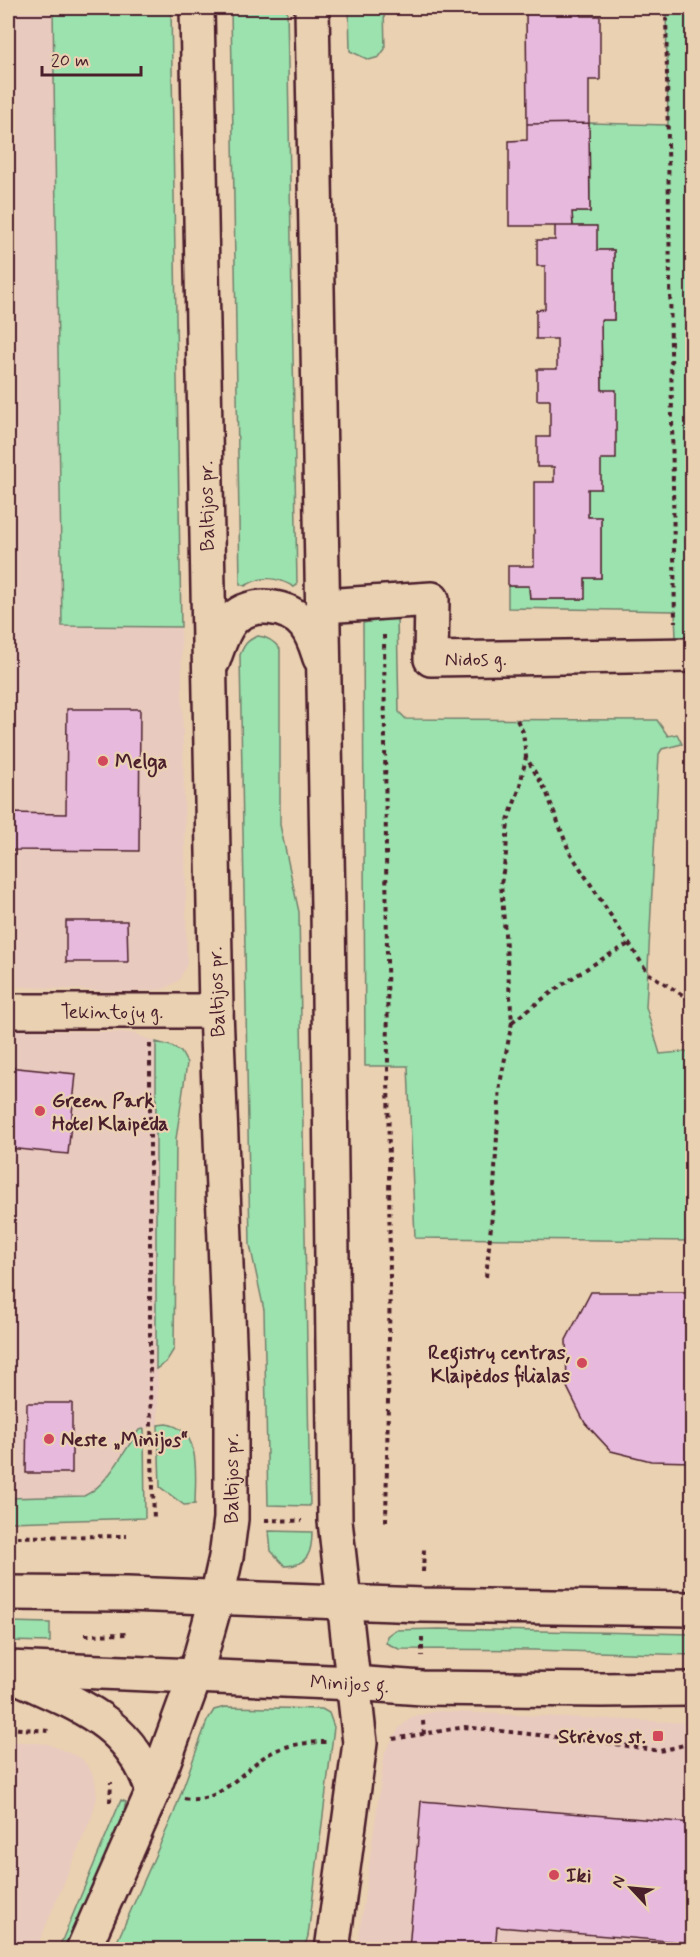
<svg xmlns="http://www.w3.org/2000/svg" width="700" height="1957" viewBox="0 0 700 1957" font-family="Mynerve,sans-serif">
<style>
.built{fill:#e9cabf}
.green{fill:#9ce2ae;stroke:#73806c;stroke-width:1.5}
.building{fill:#e7b9dc;stroke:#4a1f2b;stroke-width:1.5}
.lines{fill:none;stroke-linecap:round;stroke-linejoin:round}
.street-casing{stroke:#4a1f2b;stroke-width:38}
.primary-casing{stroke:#4a1f2b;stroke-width:38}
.highway-casing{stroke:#4a1f2b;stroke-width:38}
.path{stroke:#4a1f2b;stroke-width:4;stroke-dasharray:4.5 4.5;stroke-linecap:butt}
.street{stroke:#ead1b2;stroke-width:33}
.primary{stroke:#ead1b2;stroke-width:33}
.highway{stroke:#ead1b2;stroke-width:33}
.poi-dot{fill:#d1495b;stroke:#ead1b2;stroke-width:2}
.labels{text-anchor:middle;stroke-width:4.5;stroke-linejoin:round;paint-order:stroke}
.street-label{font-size:20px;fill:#4a1f2b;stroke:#ead1b2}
.poi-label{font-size:20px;font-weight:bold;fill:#4a1f2b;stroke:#ead1b2;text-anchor:start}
</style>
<rect width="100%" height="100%" fill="#ead1b2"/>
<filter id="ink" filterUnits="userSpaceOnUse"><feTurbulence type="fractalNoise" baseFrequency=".0167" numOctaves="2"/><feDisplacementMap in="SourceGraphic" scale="12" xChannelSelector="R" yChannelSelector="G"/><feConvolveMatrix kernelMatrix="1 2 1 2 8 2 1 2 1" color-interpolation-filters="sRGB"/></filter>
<g filter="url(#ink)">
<path class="built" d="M 8,8 L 53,8 L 62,625 L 118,627 L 181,627 L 187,964 L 179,980 L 164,989 L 130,992 L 8,986 Z
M 8,1029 L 132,1033 L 156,1042 L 158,1425 L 139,1430 L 102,1483 L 91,1493 L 84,1496 L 8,1498 Z
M 437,1711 L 692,1723 L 692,1949 L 357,1950 L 385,1752 L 399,1728 L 412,1717 Z
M 8,1741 L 48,1744 L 81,1758 L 90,1769 L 95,1780 L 97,1797 L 92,1816 L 36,1949 L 8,1949 Z"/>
<path class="green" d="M 53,8 L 171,8 L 181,627 L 62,626 Z
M 231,8 L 287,8 L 297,585 L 294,587 C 277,577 262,575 245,586 L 240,584 Z
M 349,8 L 384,8 L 385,49 L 379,57 L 369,60 L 350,51 Z
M 666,8 L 692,8 L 692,638 L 676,638 L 675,611 L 508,608 L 508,586 L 529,586 L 530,599 L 584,599 L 585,578 L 601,578 L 601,518 L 588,517 L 588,489 L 602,390 L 601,320 L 614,320 L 614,250 L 597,250 L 596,226 L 573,226 L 572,212 L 590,212 L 589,123 L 668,125 Z
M 397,618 L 399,712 L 406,719 L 657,720 L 668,736 L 677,734 L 682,744 L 662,749 L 659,754 L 646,1007 L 660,1054 L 692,1051 L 692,1241 L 415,1238 L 408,1066 L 365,1066 L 363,623 Z
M 258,636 C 268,637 274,641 280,649 L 280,825 L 299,912 L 310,1506 L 268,1505 L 264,1310 L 250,1245 L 240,655 C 244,645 247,640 258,636 Z
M 156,1042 L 171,1046 L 181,1052 L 187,1063 L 176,1139 L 174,1349 L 166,1362 L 156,1369 Z
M 166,1424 C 203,1429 195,1477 195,1504 L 184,1505 L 160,1487 L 158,1425 Z
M 144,1429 L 145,1518 L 8,1522 L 8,1498 L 84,1496 C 107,1486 125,1450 139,1430 Z
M 269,1531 L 312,1532 C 312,1552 308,1566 285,1566 L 271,1551 Z
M 8,1622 L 50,1623 L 50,1642 L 8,1641 Z
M 439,1629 L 692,1634 L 692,1655 L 534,1650 L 399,1649 L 386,1643 L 387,1636 L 395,1630 Z
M 225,1707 L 322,1709 L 329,1713 L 334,1727 L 308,1936 L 304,1949 L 118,1949 L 116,1944 L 174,1813 L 207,1721 L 214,1710 Z
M 121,1800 L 126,1802 L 120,1826 L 67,1949 L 58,1950 Z"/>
<path class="building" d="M 526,8 L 581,8 L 581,16 L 600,16 L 600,80 L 589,80 L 589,123 L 527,124 Z
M 589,123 L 590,212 L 572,212 L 573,226 L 509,226 L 509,141 L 527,140 L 527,124 Z
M 555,226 L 597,226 L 597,250 L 614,250 L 614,320 L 601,320 L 602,390 L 616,390 L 616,459 L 601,459 L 601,489 L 588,489 L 588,517 L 601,517 L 601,578 L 585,578 L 585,599 L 530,599 L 529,586 L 508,586 L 508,566 L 534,566 L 534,482 L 554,482 L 554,467 L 537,467 L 537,437 L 550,437 L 550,400 L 537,400 L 537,369 L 557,369 L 557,339 L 536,339 L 536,310 L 545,309 L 545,266 L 537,266 L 537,240 L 555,240 Z
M 67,709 L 140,709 L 139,851 L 8,850 L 8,813 L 66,814 Z
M 66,921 L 127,921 L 128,962 L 66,962 Z
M 8,1067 L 76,1074 L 68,1154 L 8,1148 Z
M 591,1292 L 692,1292 L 692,1462 L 651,1461 L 611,1451 L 585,1423 L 567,1387 L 566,1340 Z
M 27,1403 L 72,1403 L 72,1473 L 26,1473 Z
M 421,1801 L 692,1823 L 692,1943 L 497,1927 L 495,1950 L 409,1950 Z"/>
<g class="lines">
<g class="street-casing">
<g id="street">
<path id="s1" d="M 323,606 L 432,599 L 431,659 L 692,655"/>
<path id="s2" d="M 8,1011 L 216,1011"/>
<path d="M 153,1791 L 195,1676"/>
</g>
</g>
<g class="primary-casing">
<g id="primary">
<path d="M 8,1593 L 127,1594 L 422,1605 L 692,1609"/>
<path id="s3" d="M 8,1668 L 353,1683 L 422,1688 L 601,1690 L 692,1689"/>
<path d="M 9,1673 C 73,1704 128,1717 153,1791"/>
</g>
</g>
<g class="highway-casing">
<g id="highway">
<path d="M 312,8 L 328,909 L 335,1521 L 360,1743 L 332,1950"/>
<path d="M 213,661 C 218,647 223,629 233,619 C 252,600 289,605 305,625 C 313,635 316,646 320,658"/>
<path id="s4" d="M 195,1676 L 217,1597 L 226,1557 L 231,1519 L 231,1392 L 216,1011 L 197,8"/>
<path d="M 83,1950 L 153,1791"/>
</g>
</g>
<path class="path" d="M 666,8 L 675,622
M 384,635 L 390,1278 L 386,1522
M 517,720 L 523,732 L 526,757 L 546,791 L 569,851 L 648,973 L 692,1001
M 512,1022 C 550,993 587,966 629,944
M 150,1044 L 150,1392 L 154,1520
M 486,1277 L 493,1205 L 500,1084 L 512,1022 L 501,884 L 506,854 L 508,820 L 519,790 L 526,757
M 265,1520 L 302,1521
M 8,1537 L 127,1536
M 423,1572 L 424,1549
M 85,1635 L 127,1634
M 422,1637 L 422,1656
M 423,1721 L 424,1735
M 8,1728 L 50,1731
M 393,1739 L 465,1727 L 609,1743 L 660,1751 L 692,1743
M 184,1798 C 220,1806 241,1770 269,1754 C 287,1744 308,1742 328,1742
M 110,1802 L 111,1782"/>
<use href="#street" class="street"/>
<use href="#primary" class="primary"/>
<use href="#highway" class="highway"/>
</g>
</g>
<g class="poi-dot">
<circle cx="103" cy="761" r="6"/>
<circle cx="40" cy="1111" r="6"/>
<circle cx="582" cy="1363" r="6"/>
<circle cx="49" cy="1439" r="6"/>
<rect x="652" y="1730" width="12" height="12" rx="3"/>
<circle cx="554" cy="1875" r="6"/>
</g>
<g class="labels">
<g class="street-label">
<text transform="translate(206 506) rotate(-91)" y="7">Baltijos pr.</text>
<text dy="7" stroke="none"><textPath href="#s1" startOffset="214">Nidos g.</textPath></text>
<text transform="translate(216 992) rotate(-92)" y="7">Baltijos pr.</text>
<text dy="7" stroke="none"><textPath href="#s2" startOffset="104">Tekintojų g.</textPath></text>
<text dy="7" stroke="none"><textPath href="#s4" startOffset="202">Baltijos pr.</textPath></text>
<text dy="7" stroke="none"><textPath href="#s3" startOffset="342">Minijos g.</textPath></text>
</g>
<g class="poi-label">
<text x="115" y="768">Melga</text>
<text x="52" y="1107">Green Park<tspan x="52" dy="23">Hotel Klaipėda</tspan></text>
<text x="570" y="1359" text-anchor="end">Registrų centras,<tspan x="570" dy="23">Klaipėdos filialas</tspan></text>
<text x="61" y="1446">Neste „Minijos“</text>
<text x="646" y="1743" text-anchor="end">Strėvos st.</text>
<text x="566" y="1882">Iki</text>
</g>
</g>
<rect width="700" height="1957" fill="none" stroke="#ead1b2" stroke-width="30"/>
<rect x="15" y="15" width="670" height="1927" fill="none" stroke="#4a1f2b" stroke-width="2" filter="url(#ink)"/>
<g transform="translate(631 1888) rotate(296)" stroke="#ead1b2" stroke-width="4.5" paint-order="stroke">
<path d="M0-4.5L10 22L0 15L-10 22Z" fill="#4a1f2b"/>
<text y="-9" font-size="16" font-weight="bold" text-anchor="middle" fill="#4a1f2b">N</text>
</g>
<path d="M42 66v9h99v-9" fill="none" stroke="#4a1f2b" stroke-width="3"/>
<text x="51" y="66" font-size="18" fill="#4a1f2b" stroke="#ead1b2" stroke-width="4.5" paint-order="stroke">20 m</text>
</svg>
